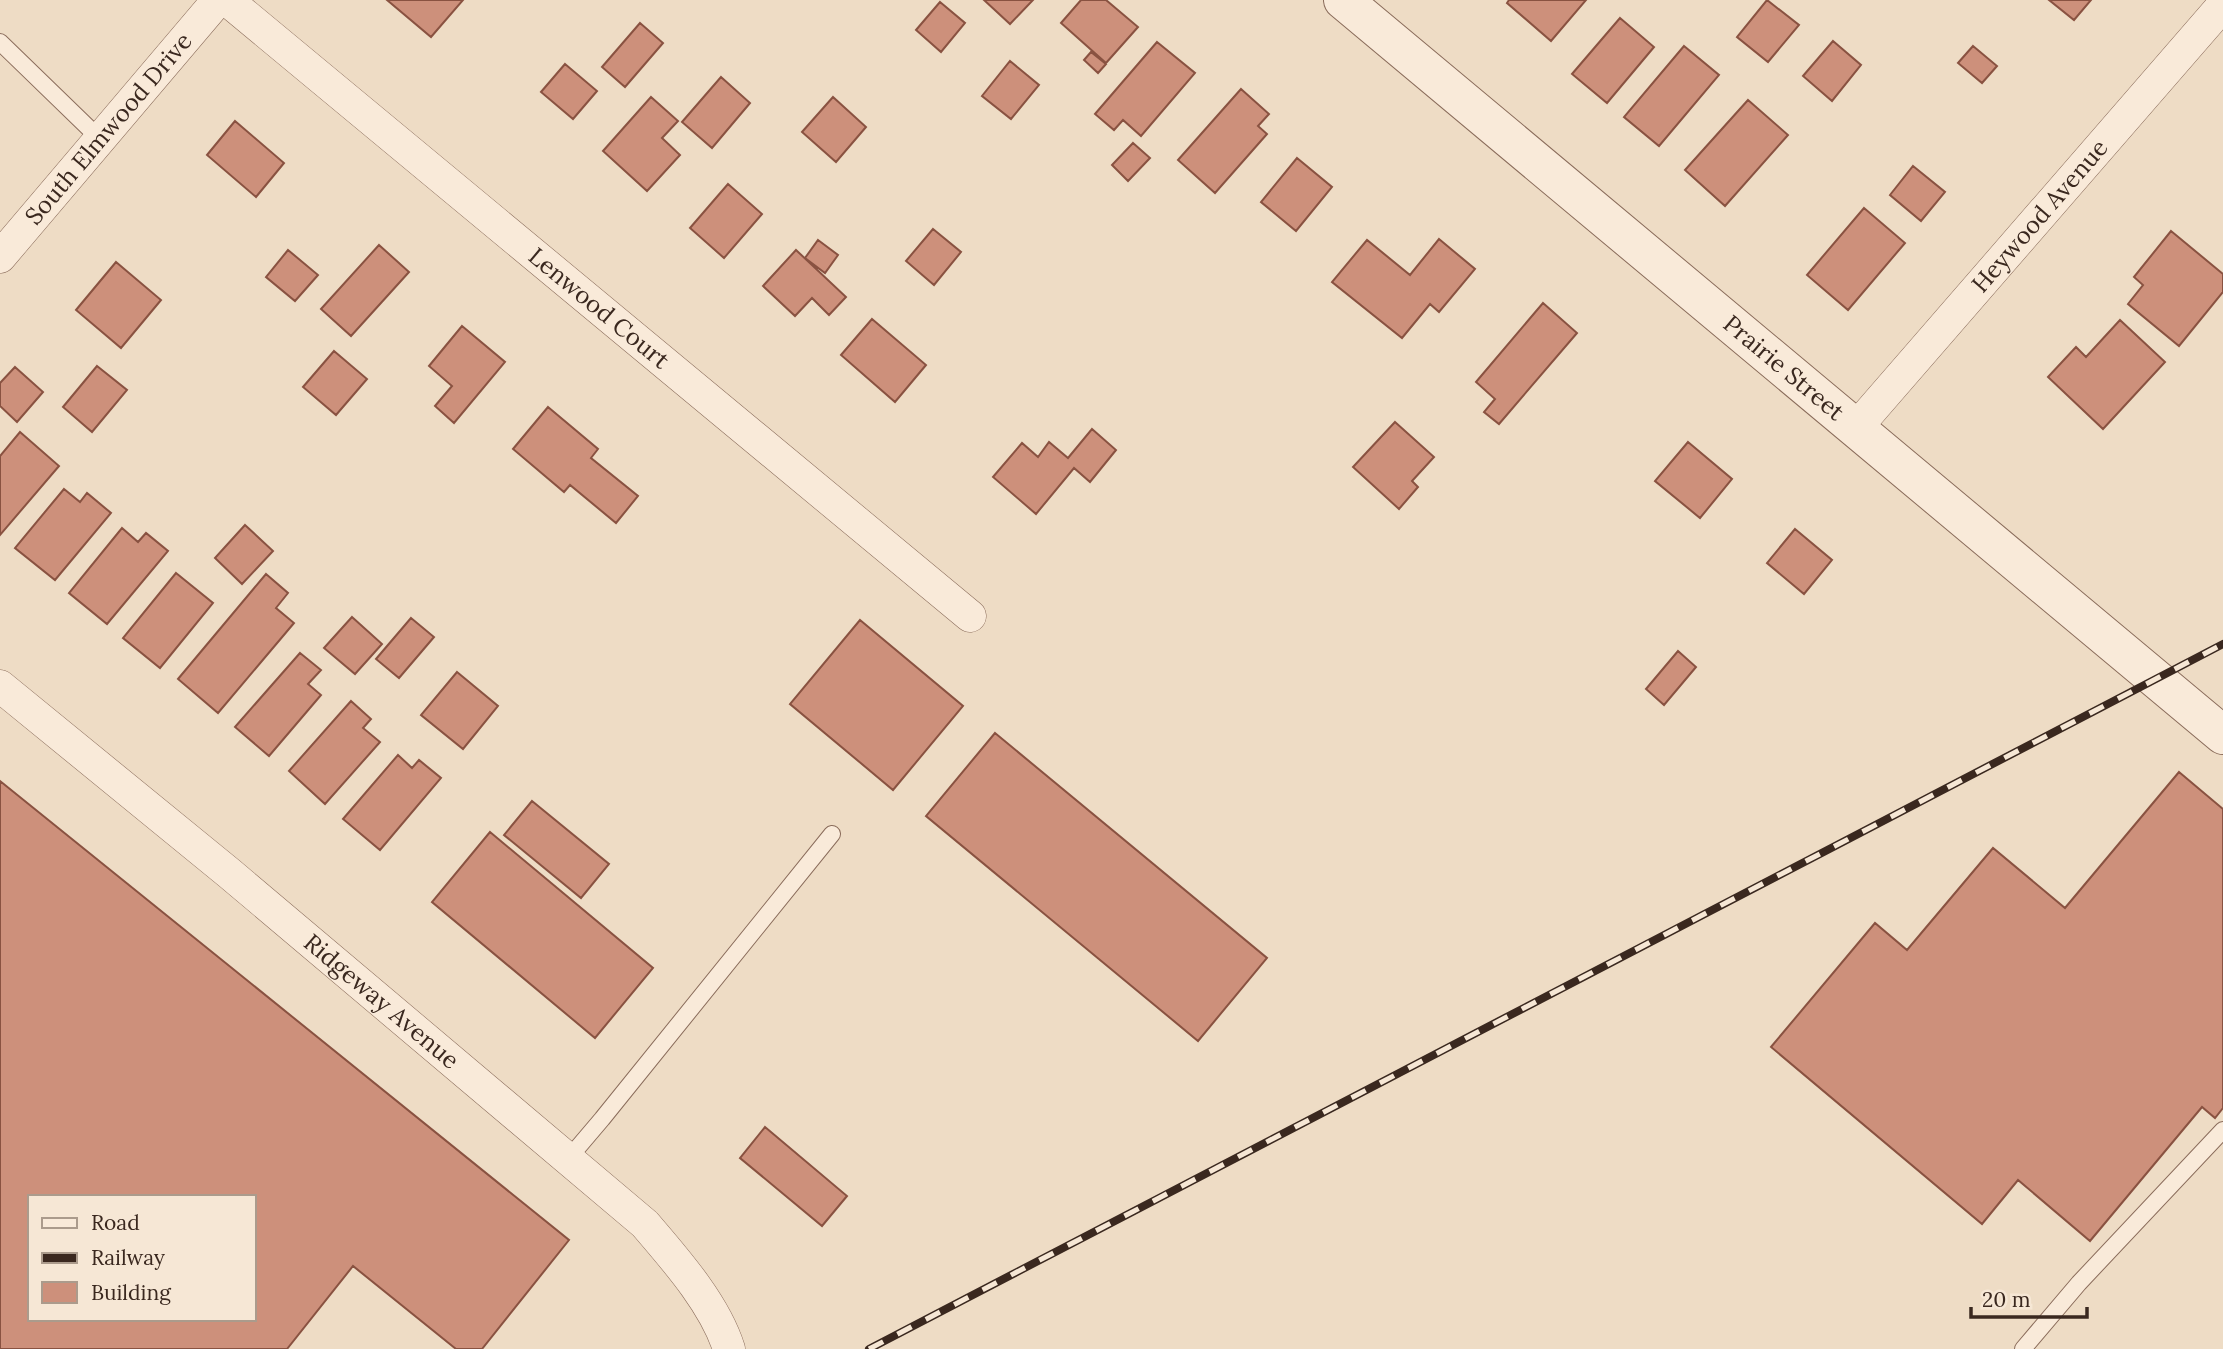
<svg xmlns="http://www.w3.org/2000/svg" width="2223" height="1349" viewBox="0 0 2223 1349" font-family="Lora,serif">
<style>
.building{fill:#cd907b;stroke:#895241;stroke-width:2;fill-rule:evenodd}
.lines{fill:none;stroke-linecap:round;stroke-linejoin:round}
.service-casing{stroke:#8a6c5b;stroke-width:18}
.minor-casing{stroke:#8a6c5b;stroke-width:33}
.tertiary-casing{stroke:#8a6c5b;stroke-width:40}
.service{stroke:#f9ead9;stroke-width:16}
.minor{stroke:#f9ead9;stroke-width:32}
.tertiary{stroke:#f9ead9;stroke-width:38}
.rail-casing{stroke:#3a281f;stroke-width:8}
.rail{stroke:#f6e7d5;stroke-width:5;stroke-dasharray:16;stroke-linecap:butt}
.labels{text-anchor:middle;stroke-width:6;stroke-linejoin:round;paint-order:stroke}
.street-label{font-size:24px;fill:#3a281f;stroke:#f6e7d5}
</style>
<rect width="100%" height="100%" fill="#eedcc5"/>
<path class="building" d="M 387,0 L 463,0 L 431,37 Z
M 984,0 L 1033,0 L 1010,24 Z
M 1081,0 L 1106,0 L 1138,27 L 1106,63 L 1061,23 Z
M 1509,0 L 1586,0 L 1551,41 L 1507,3 Z
M 1767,0 L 1799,25 L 1768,62 L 1737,37 Z
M 2049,0 L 2091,0 L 2074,20 Z
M 940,2 L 965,23 L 941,52 L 916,30 Z
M 1620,18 L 1654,47 L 1607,103 L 1572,74 Z
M 640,23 L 663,43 L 625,87 L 602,67 Z
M 1833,41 L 1861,65 L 1832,101 L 1803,76 Z
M 1157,42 L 1195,73 L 1141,136 L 1123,120 L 1114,130 L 1095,114 Z
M 1684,46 L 1719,75 L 1659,146 L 1624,117 Z
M 1973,46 L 1997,66 L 1982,83 L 1958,63 Z
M 1091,52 L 1106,64 L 1098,73 L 1084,60 Z
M 1010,61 L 1039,85 L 1011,119 L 982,96 Z
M 565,64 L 597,91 L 573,119 L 541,92 Z
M 721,77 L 750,103 L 712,148 L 682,122 Z
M 1241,89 L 1269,114 L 1258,126 L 1267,134 L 1215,193 L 1178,160 Z
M 651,97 L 678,121 L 662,138 L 680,155 L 647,191 L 603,151 Z
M 833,97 L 866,127 L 836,162 L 802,132 Z
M 1748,100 L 1788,135 L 1725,206 L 1685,170 Z
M 235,121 L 284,163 L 256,197 L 207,155 Z
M 1133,143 L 1150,158 L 1128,181 L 1112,165 Z
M 1297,158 L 1332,187 L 1296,231 L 1261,202 Z
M 1913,166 L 1945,192 L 1921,221 L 1890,195 Z
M 728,184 L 762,214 L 724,258 L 690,228 Z
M 1864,208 L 1905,243 L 1848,310 L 1807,275 Z
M 933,229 L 961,252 L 934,285 L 906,261 Z
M 2171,231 L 2223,274 L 2223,292 L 2179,346 L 2128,304 L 2143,285 L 2134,277 Z
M 1439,239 L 1475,269 L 1439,312 L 1430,304 L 1402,338 L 1332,282 L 1367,240 L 1410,275 Z
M 818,240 L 838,255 L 825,273 L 805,258 Z
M 379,245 L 409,272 L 351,336 L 321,309 Z
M 288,250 L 318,275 L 295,301 L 266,277 Z
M 796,250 L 846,297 L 829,315 L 812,298 L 795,316 L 763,286 Z
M 116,262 L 161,300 L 121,348 L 76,310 Z
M 1543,303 L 1577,333 L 1499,424 L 1484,412 L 1495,399 L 1476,382 Z
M 872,319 L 926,365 L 895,402 L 841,355 Z
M 2120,320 L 2165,362 L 2103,429 L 2048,377 L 2076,347 L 2086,357 Z
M 462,326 L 505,362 L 454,423 L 435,406 L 452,386 L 429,366 Z
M 334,351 L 367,379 L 336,415 L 303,387 Z
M 97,366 L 127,390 L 92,432 L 63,407 Z
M 15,367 L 43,392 L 17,422 L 0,406 L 0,383 Z
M 548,407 L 598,449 L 591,458 L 638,496 L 616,523 L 570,485 L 564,492 L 513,449 Z
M 1395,422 L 1434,457 L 1412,481 L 1418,487 L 1399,509 L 1353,467 Z
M 1092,429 L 1116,450 L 1090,482 L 1074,468 L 1036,514 L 993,477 L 1022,443 L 1038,457 L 1049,442 L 1068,458 Z
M 20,432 L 59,466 L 0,535 L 0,456 Z
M 1688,442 L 1732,479 L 1700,518 L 1655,481 Z
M 64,489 L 80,502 L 87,493 L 111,513 L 55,580 L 15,548 Z
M 245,525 L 273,551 L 242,584 L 215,558 Z
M 122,528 L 138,542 L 146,533 L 168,551 L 107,624 L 69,593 Z
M 1795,529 L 1832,560 L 1804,594 L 1767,563 Z
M 176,573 L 213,603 L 160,668 L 123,638 Z
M 266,574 L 288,593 L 276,608 L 294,623 L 218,713 L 178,679 Z
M 352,617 L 382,644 L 355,674 L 324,648 Z
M 411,618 L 434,637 L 399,678 L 376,659 Z
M 860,620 L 963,706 L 893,790 L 790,704 Z
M 1678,651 L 1696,667 L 1664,705 L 1646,689 Z
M 300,653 L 321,670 L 308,684 L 321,695 L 269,756 L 235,727 Z
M 457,672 L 498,706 L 463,749 L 421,715 Z
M 351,701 L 371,719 L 363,728 L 380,742 L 325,804 L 289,771 Z
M 995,733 L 1267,958 L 1198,1041 L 926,816 Z
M 398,755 L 412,768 L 419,760 L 441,778 L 380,850 L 343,819 Z
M 2179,772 L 2223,809 L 2223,1108 L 2215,1118 L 2202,1107 L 2090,1241 L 2018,1180 L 1982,1224 L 1771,1047 L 1875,923 L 1907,950 L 1993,848 L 2065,908 Z
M 0,781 L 569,1240 L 482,1349 L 456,1349 L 353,1266 L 287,1349 L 0,1349 ZM 30,1197 L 254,1197 L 254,1319 L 30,1319 Z
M 532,801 L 609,864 L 581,898 L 504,835 Z
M 490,832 L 653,968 L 595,1038 L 432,902 Z
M 765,1127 L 847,1196 L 822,1226 L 740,1158 Z"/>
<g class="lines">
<g class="service-casing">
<path id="service" d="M 0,42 L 100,139
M 568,1159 L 602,1119 L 832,834
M 2023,1349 L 2079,1283 L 2223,1130"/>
</g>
<g class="minor-casing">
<g id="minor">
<path id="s1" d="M 227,0 L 970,616"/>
<path id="s2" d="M 0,257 L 218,0"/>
<path id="s3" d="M 1855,429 L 2223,5"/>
<path id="s4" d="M 0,686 L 229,873 L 645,1224 C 675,1259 715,1304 729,1349"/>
</g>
</g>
<g class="tertiary-casing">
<g id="tertiary">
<path id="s5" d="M 1343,0 L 2223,735"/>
</g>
</g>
<use href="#service" class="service"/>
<use href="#minor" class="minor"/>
<use href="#tertiary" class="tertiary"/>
<g class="rail-casing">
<path id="rail" d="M 869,1349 L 2223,644"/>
</g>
<use href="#rail" class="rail"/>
</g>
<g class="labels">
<g class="street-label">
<text dy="8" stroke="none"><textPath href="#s2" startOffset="168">South Elmwood Drive</textPath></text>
<text dy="8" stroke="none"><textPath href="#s3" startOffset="282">Heywood Avenue</textPath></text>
<text dy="8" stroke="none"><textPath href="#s1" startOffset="483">Lenwood Court</textPath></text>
<text dy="8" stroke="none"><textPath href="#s5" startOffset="574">Prairie Street</textPath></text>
<text dy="8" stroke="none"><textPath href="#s4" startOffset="495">Ridgeway Avenue</textPath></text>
</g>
</g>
<rect x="28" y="1195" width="228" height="126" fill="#f6e7d5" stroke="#ab9b8c" stroke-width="2"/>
<rect x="42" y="1218" width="35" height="10" fill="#f9ead9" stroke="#ab9b8c" stroke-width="2"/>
<text x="91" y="1230" font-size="21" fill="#3a281f">Road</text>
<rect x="42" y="1253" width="35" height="10" fill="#3a281f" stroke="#ab9b8c" stroke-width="2"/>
<text x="91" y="1265" font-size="21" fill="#3a281f">Railway</text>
<rect x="42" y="1282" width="35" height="21" fill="#cd907b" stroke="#ab9b8c" stroke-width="2"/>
<text x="91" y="1300" font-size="21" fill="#3a281f">Building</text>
<path d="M1971 1307v10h116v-10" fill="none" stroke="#3a281f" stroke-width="3.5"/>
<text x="1982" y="1307" font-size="21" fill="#3a281f" stroke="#f6e7d5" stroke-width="5" paint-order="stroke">20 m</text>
</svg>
